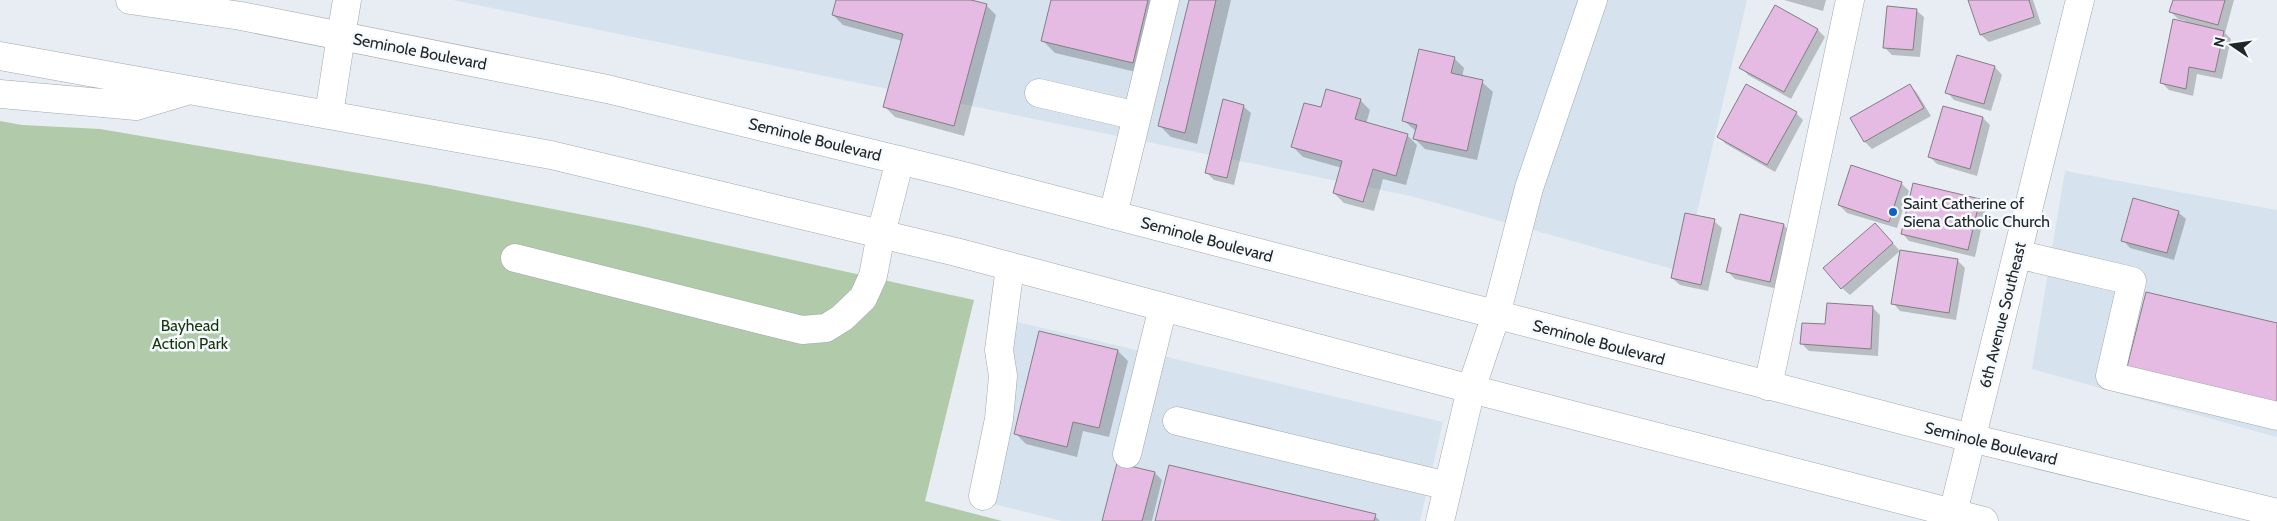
<svg xmlns="http://www.w3.org/2000/svg" width="2277" height="521" viewBox="0 0 2277 521" font-family="Cabin,sans-serif">
<style>
.built{fill:#d6e2ed}
.green{fill:#b1caaa}
.shadow{fill:#0003}
.building{fill:#e6bbe3;stroke:#837e83}
.lines{fill:none;stroke-linecap:round;stroke-linejoin:round}
.minor-casing{stroke:#a2a8ad;stroke-width:29}
.major-casing{stroke:#a2a8ad;stroke-width:29}
.minor{stroke:#fff;stroke-width:28}
.major{stroke:#fff;stroke-width:28}
.poi-dot{fill:#105dc7;stroke:#f5fafe;stroke-width:2}
.labels{text-anchor:middle;stroke-width:5;stroke-linejoin:round;paint-order:stroke}
.street-label{font-size:16px;fill:#232527;stroke:#f5fafe}
.poi-label{font-size:16px;fill:#232527;stroke:#f5fafe;text-anchor:start}
.park-label{font-size:16px;fill:#143507;stroke:#f5fafe}
</style>
<rect width="100%" height="100%" fill="#e7edf2"/>
<path class="built" d="M 453,0 L 1747,0 L 1683,272 L 1411,196 Z
M 2065,171 L 2277,210 L 2277,437 L 2032,369 Z
M 1017,322 L 1443,422 L 1420,521 L 1062,521 L 978,500 Z"/>
<path class="green" d="M 0,121 L 22,125 L 100,129 L 430,185 L 635,225 L 974,300 L 925,501 L 1002,521 L 0,521 Z"/>
<path class="shadow" d="M 837,0 L 967,0 L 986,5 L 996,15 L 964,136 L 895,117 L 884,106 L 902,41 L 843,25 L 833,15 Z
M 1052,0 L 1163,0 L 1145,74 L 1055,53 L 1042,40 Z
M 1190,0 L 1231,0 L 1197,144 L 1171,137 L 1159,125 Z
M 1784,0 L 1826,0 L 1823,11 Z
M 1969,0 L 2033,0 L 2041,24 L 1989,42 L 1981,35 Z
M 2174,0 L 2234,0 L 2225,33 L 2231,39 L 2222,79 L 2197,74 L 2193,96 L 2169,90 L 2161,82 L 2186,21 L 2178,19 L 2171,12 Z
M 1775,7 L 1818,30 L 1825,37 L 1791,99 L 1748,75 L 1741,67 Z
M 1916,10 L 1924,17 L 1920,57 L 1892,55 L 1884,47 Z
M 1957,56 L 1995,67 L 2002,75 L 1991,111 L 1954,100 L 1947,92 Z
M 1454,58 L 1464,68 L 1462,77 L 1482,82 L 1493,92 L 1477,160 L 1425,149 L 1415,139 L 1417,132 L 1404,121 Z
M 1910,85 L 1917,93 L 1931,116 L 1872,149 L 1865,142 L 1852,119 Z
M 1360,100 L 1370,110 L 1366,124 L 1407,135 L 1417,145 L 1406,185 L 1383,179 L 1374,211 L 1344,203 L 1334,193 L 1342,168 L 1303,157 L 1293,147 L 1321,108 Z
M 1243,106 L 1251,113 L 1234,185 L 1214,180 L 1207,173 Z
M 1796,113 L 1803,120 L 1775,172 L 1726,144 L 1719,137 Z
M 1983,118 L 1990,125 L 1977,176 L 1937,164 L 1930,157 Z
M 1901,183 L 1909,191 L 1897,228 L 1847,213 L 1839,205 Z
M 1979,200 L 1986,207 L 1975,257 L 1909,241 L 1902,233 Z
M 2178,212 L 2186,219 L 2174,260 L 2130,248 L 2123,240 Z
M 1714,221 L 1722,228 L 1708,291 L 1680,285 L 1672,278 Z
M 1784,225 L 1791,233 L 1778,289 L 1735,279 L 1728,272 Z
M 1883,232 L 1900,251 L 1850,295 L 1842,288 Z
M 1957,260 L 1965,268 L 1956,320 L 1900,311 L 1893,303 Z
M 1873,308 L 1880,315 L 1878,356 L 1809,351 L 1802,344 L 1826,326 Z
M 1118,351 L 1128,361 L 1109,437 L 1083,431 L 1077,457 L 1026,444 L 1016,434 Z
M 1118,464 L 1155,473 L 1162,480 L 1152,521 L 1103,521 Z
M 1375,516 L 1380,521 L 1156,521 Z"/>
<path class="building" d="M 836,0 L 971,0 L 987,4 L 954,126 L 883,107 L 903,34 L 832,15 Z
M 1051,0 L 1148,0 L 1133,63 L 1041,41 Z
M 1189,0 L 1216,0 L 1185,133 L 1158,126 Z
M 1968,0 L 2029,0 L 2034,17 L 1980,35 Z
M 2173,0 L 2225,0 L 2218,25 L 2169,12 Z
M 1775,5 L 1818,29 L 1784,92 L 1739,68 Z
M 1887,6 L 1917,9 L 1913,50 L 1883,48 Z
M 2173,19 L 2224,31 L 2215,72 L 2189,67 L 2186,89 L 2160,83 Z
M 1419,49 L 1455,57 L 1451,73 L 1483,80 L 1467,151 L 1413,139 L 1417,125 L 1402,121 Z
M 1957,55 L 1995,66 L 1984,104 L 1945,93 Z
M 1746,84 L 1797,112 L 1767,165 L 1717,137 Z
M 1910,84 L 1924,108 L 1864,142 L 1850,118 Z
M 1326,89 L 1361,99 L 1355,119 L 1408,134 L 1396,176 L 1373,169 L 1363,202 L 1333,193 L 1342,161 L 1291,147 L 1304,103 L 1321,107 Z
M 1223,99 L 1244,105 L 1227,178 L 1205,173 Z
M 1943,106 L 1983,117 L 1970,169 L 1928,157 Z
M 1851,165 L 1902,182 L 1889,222 L 1838,205 Z
M 1913,183 L 1980,199 L 1968,250 L 1901,234 Z
M 2133,198 L 2179,211 L 2167,253 L 2121,241 Z
M 1685,213 L 1715,219 L 1701,285 L 1671,278 Z
M 1740,214 L 1784,224 L 1770,282 L 1726,272 Z
M 1875,223 L 1893,243 L 1841,289 L 1823,268 Z
M 1900,250 L 1958,259 L 1949,313 L 1891,304 Z
M 2146,292 L 2277,323 L 2277,407 L 2126,371 Z
M 1827,303 L 1873,306 L 1871,349 L 1800,344 L 1802,323 L 1825,324 Z
M 1039,331 L 1118,350 L 1099,428 L 1073,422 L 1067,447 L 1014,434 Z
M 1117,463 L 1155,472 L 1142,521 L 1102,521 Z
M 1169,465 L 1376,514 L 1374,521 L 1155,521 Z"/>
<g class="lines">
<g class="minor-casing">
<path id="minor" d="M 341,36 L 347,0
M 1039,93 L 1137,116 L 1113,215
M 1137,116 L 1165,0
M 2017,254 L 2132,281 L 2110,376 L 2277,416
M 515,258 L 802,330 L 826,328 L 842,318 L 863,298 L 873,276 L 881,234
M 1496,315 L 1529,188 L 1593,0
M 1768,386 L 1850,0
M 1177,421 L 1448,486
M 1127,454 L 1163,307
M 983,496 L 999,419 L 1003,376 L 999,350 L 1010,267
M 1440,521 L 1471,389
M 1951,521 L 2080,0"/>
</g>
<g class="major-casing">
<path id="major" d="M 130,0 L 241,16 L 607,89 L 956,174 L 1971,438 L 2277,513
M 0,56 L 551,155 L 956,252 L 1471,389 L 1984,521
M 0,94 L 136,106 L 186,91
M 329,114 L 341,36
M 881,234 L 900,160
M 1471,389 L 1496,315"/>
</g>
<use href="#minor" class="minor"/>
<use href="#major" class="major"/>
</g>
<circle class="poi-dot" cx="1893" cy="212" r="5"/>
<g class="labels">
<g class="street-label">
<text transform="translate(420 51) rotate(11)" y="6">Seminole Boulevard</text>
<text transform="translate(815 139) rotate(14)" y="6">Seminole Boulevard</text>
<text transform="translate(1207 239) rotate(15)" y="6">Seminole Boulevard</text>
<text transform="translate(2002 315) rotate(-76)" y="6">6th Avenue Southeast</text>
<text transform="translate(1599 342) rotate(15)" y="6">Seminole Boulevard</text>
<text transform="translate(1991 443) rotate(14)" y="6">Seminole Boulevard</text>
</g>
<g class="poi-label">
<text x="1903" y="209">Saint Catherine of<tspan x="1903" dy="18">Siena Catholic Church</tspan></text>
</g>
<g class="park-label">
<text x="190" y="331">Bayhead<tspan x="190" dy="18">Action Park</tspan></text>
</g>
</g>
<g transform="translate(2232 45) rotate(283)" stroke="#f5fafe" stroke-width="4" paint-order="stroke">
<path d="M0-4L9 19L0 12L-9 19Z" fill="#232527"/>
<text y="-8" font-size="14" font-weight="bold" text-anchor="middle" fill="#232527">N</text>
</g>
</svg>
